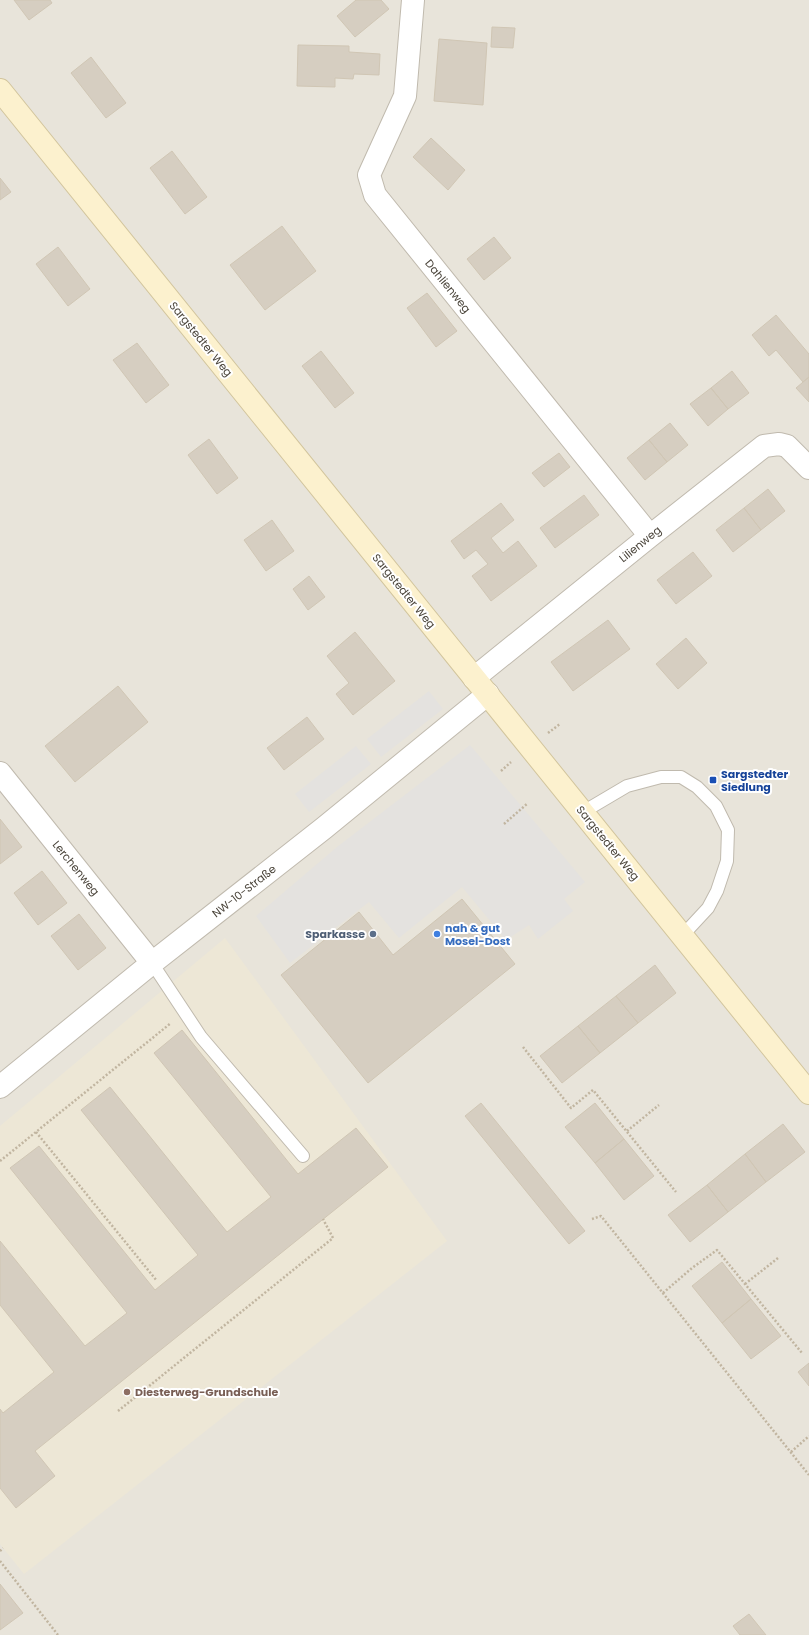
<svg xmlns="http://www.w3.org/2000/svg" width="809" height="1635" viewBox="0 0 809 1635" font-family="Poppins,sans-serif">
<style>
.residential{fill:#e8e4da}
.education{fill:#ede7d6}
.parking{fill:#e4e2df}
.building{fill:#d6cec1;stroke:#d0c6b4}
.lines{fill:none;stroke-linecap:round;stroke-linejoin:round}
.lane-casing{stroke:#c0baae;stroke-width:14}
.street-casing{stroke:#c0baae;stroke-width:24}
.secondary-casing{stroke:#d2c59d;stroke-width:24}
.path{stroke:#c1b5a0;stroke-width:2.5;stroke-dasharray:2 2;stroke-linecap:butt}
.lane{stroke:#fff;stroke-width:12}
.street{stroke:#fff;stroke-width:22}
.secondary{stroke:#fcf1ce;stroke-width:22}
.transit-dot{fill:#1a4fb4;stroke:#fff;stroke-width:1.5}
.service-dot{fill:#5c6f8a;stroke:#fff;stroke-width:1.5}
.shop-dot{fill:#3f7fe0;stroke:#fff;stroke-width:1.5}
.education-dot{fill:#8d6e63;stroke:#fff;stroke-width:1.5}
.labels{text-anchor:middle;stroke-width:4;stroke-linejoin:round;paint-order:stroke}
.street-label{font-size:11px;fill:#494339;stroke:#fff}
.transit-label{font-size:11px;font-weight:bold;fill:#164399;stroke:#fff;text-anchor:start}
.shop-label{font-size:11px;font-weight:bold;fill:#366cbe;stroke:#fff;text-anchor:start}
.service-label{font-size:11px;font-weight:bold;fill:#4e5e75;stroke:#fff;text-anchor:end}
.education-label{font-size:11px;font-weight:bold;fill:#785e54;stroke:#fff;text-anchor:start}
</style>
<rect width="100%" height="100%" fill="#f5f2eb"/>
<path class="residential" d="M 0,0 L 809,0 L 809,1635 L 0,1635 Z"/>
<path class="education" d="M 225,938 L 447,1241 L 24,1574 L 0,1544 L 0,1126 Z"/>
<path class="parking" d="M 429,691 L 443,709 L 381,757 L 367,739 Z
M 470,745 L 585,882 L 564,899 L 573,911 L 538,939 L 529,925 L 506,940 L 462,887 L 399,938 L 369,902 L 290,963 L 256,916 L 337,847 Z
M 356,746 L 371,764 L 309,812 L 295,794 Z"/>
<path class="building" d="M 14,0 L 50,0 L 52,3 L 29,20 Z
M 356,0 L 381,0 L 389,9 L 355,37 L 337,16 Z
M 492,27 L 515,28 L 513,48 L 491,47 Z
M 439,39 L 487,43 L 483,105 L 434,101 Z
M 298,45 L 349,46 L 349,52 L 380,54 L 379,75 L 354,74 L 353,79 L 335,78 L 335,87 L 297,86 Z
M 91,57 L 126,103 L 106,118 L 71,73 Z
M 431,138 L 465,170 L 448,190 L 413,157 Z
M 172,151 L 207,197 L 185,214 L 150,168 Z
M 0,178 L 11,192 L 0,200 Z
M 282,226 L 316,271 L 265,310 L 230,265 Z
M 494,237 L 511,258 L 484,280 L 467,259 Z
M 58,247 L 90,289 L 68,306 L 36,264 Z
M 427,293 L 457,331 L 436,347 L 407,308 Z
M 776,315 L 809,354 L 809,377 L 803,382 L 776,350 L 769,356 L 752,335 Z
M 137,343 L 169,385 L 146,403 L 113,360 Z
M 321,351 L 354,393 L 335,408 L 302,366 Z
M 732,371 L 749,393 L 728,409 L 711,388 Z
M 809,377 L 809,402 L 796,388 Z
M 711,388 L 728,409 L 708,426 L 690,404 Z
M 670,423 L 688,445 L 667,462 L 649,440 Z
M 209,439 L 238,478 L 217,494 L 188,455 Z
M 649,440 L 667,462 L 645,480 L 627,458 Z
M 559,453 L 570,467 L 544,487 L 532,473 Z
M 768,489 L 785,511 L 761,530 L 744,508 Z
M 584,495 L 599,515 L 555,548 L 540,528 Z
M 501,503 L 514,520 L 491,538 L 503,553 L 518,541 L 537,566 L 491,601 L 472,576 L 488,564 L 476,550 L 464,559 L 451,541 Z
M 744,508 L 761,530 L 733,552 L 716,530 Z
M 272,520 L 294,551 L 266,571 L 244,540 Z
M 693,552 L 712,576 L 676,604 L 657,580 Z
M 309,576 L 325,597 L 308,610 L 293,589 Z
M 608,620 L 630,649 L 573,691 L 551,662 Z
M 355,632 L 395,681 L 353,715 L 336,694 L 349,683 L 327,656 Z
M 686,638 L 707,663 L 678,689 L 656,664 Z
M 118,686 L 148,722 L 75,782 L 45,746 Z
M 307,717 L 324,739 L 284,770 L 267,748 Z
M 0,819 L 22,847 L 0,864 Z
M 42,871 L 67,903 L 38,925 L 14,893 Z
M 462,899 L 515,964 L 368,1083 L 281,975 L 359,912 L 393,955 Z
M 79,914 L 106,948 L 78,970 L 51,936 Z
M 655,965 L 676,993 L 638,1023 L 616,996 Z
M 616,996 L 638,1023 L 600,1053 L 578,1026 Z
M 578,1026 L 600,1053 L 562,1083 L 540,1056 Z
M 182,1030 L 298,1174 L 356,1128 L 388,1167 L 35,1451 L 55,1476 L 16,1508 L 0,1488 L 0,1409 L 3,1413 L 54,1372 L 0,1305 L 0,1241 L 85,1346 L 127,1313 L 10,1168 L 39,1146 L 155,1290 L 198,1255 L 81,1110 L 110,1087 L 227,1232 L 271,1197 L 154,1053 Z
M 481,1103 L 585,1231 L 569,1244 L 465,1116 Z
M 595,1103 L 624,1139 L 595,1163 L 565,1127 Z
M 783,1124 L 805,1152 L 766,1182 L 745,1154 Z
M 624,1139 L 654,1176 L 624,1200 L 595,1163 Z
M 745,1154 L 766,1182 L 728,1212 L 707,1185 Z
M 707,1185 L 728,1212 L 690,1242 L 668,1215 Z
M 722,1262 L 751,1299 L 722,1323 L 692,1286 Z
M 751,1299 L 781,1336 L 751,1359 L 722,1323 Z
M 809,1363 L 809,1386 L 798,1372 Z
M 0,1584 L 23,1613 L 0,1630 Z
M 749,1614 L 766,1635 L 740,1635 L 733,1626 Z"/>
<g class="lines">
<g class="lane-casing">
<path id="lane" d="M 583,812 L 627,786 L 661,777 L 681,777 L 697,787 L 716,806 L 728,830 L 727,861 L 717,891 L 708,908 L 682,936
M 152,963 L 201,1037 L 303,1156"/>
</g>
<g class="street-casing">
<path id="street" d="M 413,0 L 405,96 L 369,175 L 375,195 L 650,536
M 474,678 L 650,536 L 764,446 L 779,444 L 787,446 L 809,468
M 0,773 L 152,963
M 0,1087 L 152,963 L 324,828 L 488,694"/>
</g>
<g class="secondary-casing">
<path id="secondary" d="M 0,90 L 809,1093"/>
</g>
<path class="path" d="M 548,733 L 560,724
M 501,771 L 511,762
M 504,824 L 528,803
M 523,1047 L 571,1108 L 593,1090 L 676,1192
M 627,1131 L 659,1105
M 36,1132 L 157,1281
M 0,1161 L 171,1023
M 592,1219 L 601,1216 L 809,1475
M 745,1284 L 778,1258
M 663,1293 L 692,1268 L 717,1250 L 802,1353
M 118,1411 L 333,1238 L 323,1219
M 791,1452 L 809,1436
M 0,1551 L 3,1548
M 0,1561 L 58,1635"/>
<use href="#lane" class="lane"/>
<use href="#street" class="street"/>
<use href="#secondary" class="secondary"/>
</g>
<rect class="transit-dot" x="709" y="776" width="8" height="8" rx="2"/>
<circle class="service-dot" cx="373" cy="934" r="4"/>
<circle class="shop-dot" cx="437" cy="934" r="4"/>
<circle class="education-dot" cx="127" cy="1392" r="4"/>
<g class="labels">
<g class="street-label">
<text transform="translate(448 286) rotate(51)" y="4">Dahlienweg</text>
<text transform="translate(201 339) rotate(51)" y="4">Sargstedter Weg</text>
<text transform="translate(640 544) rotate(-39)" y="4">Lilienweg</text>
<text transform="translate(404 591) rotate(51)" y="4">Sargstedter Weg</text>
<text transform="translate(608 843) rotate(51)" y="4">Sargstedter Weg</text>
<text transform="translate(76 868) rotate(51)" y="4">Lerchenweg</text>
<text transform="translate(244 891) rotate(-38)" y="4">NW-10-Straße</text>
</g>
<g class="transit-label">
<text x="721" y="778">Sargstedter<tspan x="721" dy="13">Siedlung</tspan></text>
</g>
<g class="shop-label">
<text x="445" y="932">nah &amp; gut<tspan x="445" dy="13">Mosel-Dost</tspan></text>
</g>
<g class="service-label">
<text x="365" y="938">Sparkasse</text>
</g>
<g class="education-label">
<text x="135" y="1396">Diesterweg-Grundschule</text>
</g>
</g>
</svg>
